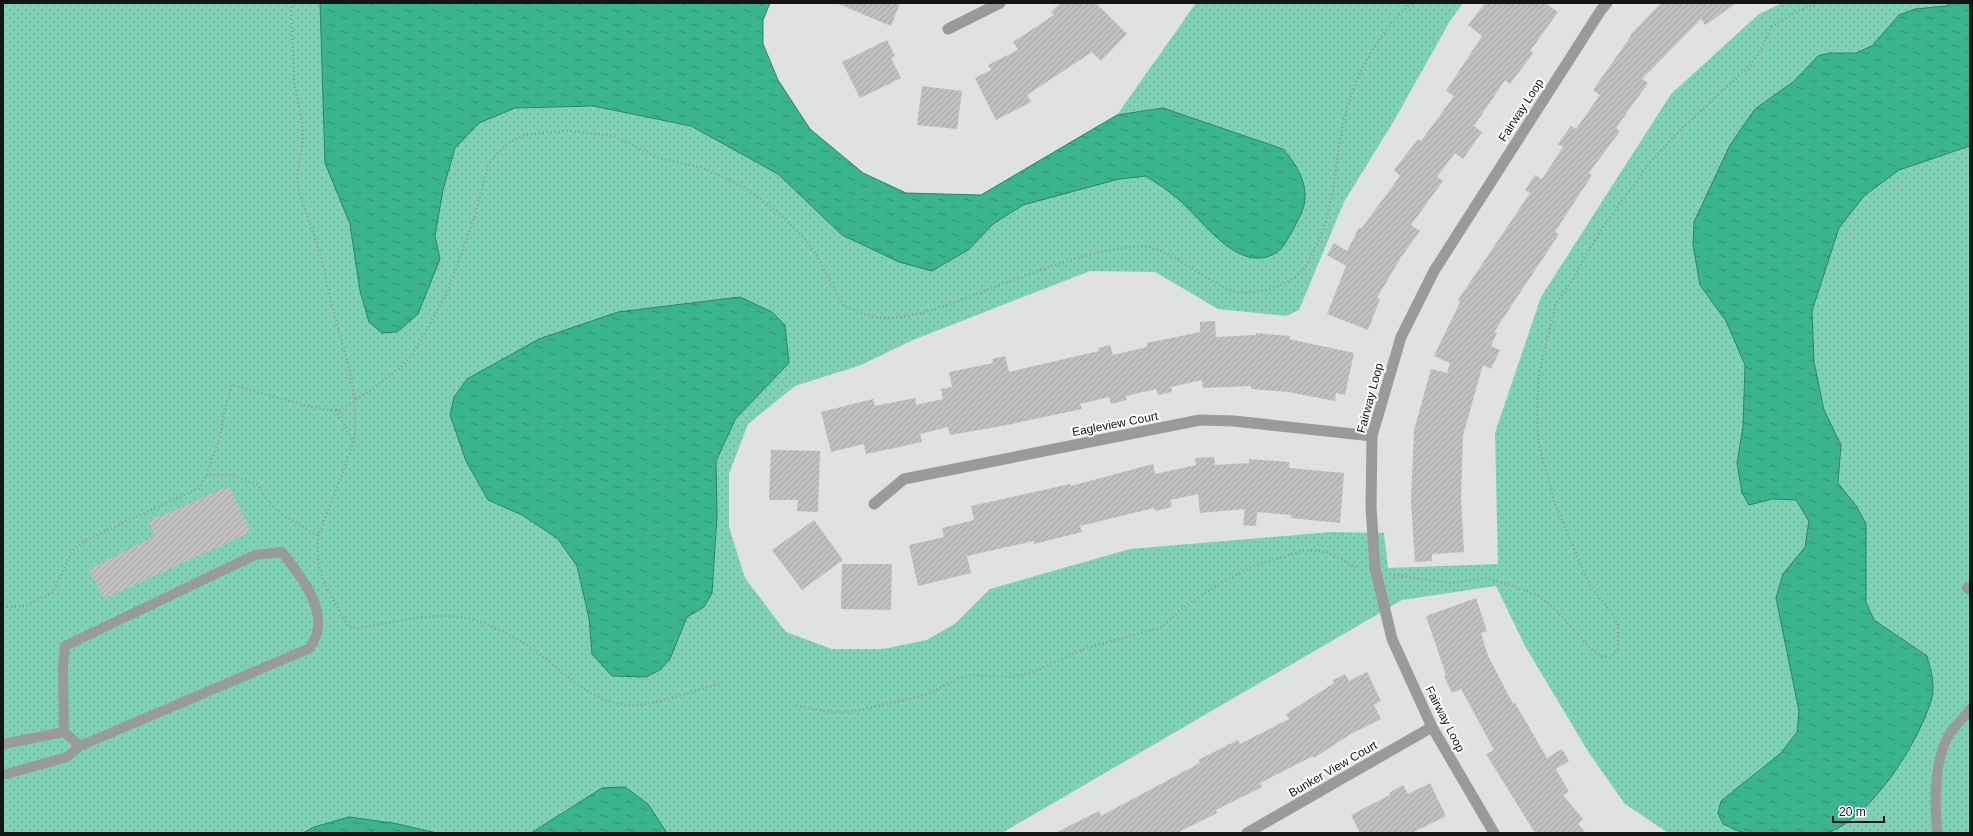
<svg xmlns="http://www.w3.org/2000/svg" width="1973" height="836" viewBox="0 0 1973 836" font-family="Helvetica,sans-serif">
<style>
.green{fill:url(#green-dots)}
.water{fill:url(#water-ripples);stroke:#2e836b}
.building{fill:url(#building-hatch)}
.lines{fill:none;stroke-linecap:round;stroke-linejoin:round}
.path{stroke:#929493;stroke-width:2.5;stroke-dasharray:1 3;stroke-linecap:butt}
.service{stroke:#999b9a;stroke-width:10}
.minor{stroke:#999b9a;stroke-width:11}
.labels{text-anchor:middle;stroke-width:4;stroke-linejoin:round;paint-order:stroke}
.street-label{font-size:12px;fill:#131414;stroke:#fff}
</style>
<defs>
<pattern id="green-dots" width="8" height="8" patternUnits="userSpaceOnUse"><rect width="8" height="8" fill="#7fd2b5"/><path d="M2 2h.1M6 6h.1" fill="none" stroke="#6db39b" stroke-width="1.8" stroke-linecap="round"/></pattern>
<pattern id="water-ripples" width="26" height="14" patternUnits="userSpaceOnUse"><rect width="26" height="14" fill="#3ab390"/><path d="M2 4q2-2 4 0t4 0M15 11q2-2 4 0t4 0" fill="none" stroke="#309074"/></pattern>
<pattern id="building-hatch" width="6" height="6" patternUnits="userSpaceOnUse"><rect width="6" height="6" fill="#c0bfc2"/><path d="M-1 1l2-2M0 6l6-6M5 7l2-2" fill="none" stroke="#a4a3a6"/></pattern>
</defs>
<rect width="100%" height="100%" fill="#dfe2e1"/>
<path class="green" d="M 3,3 L 770,3 L 763,20 L 763,44 L 778,80 L 810,129 L 863,173 L 906,193 L 981,195 L 1117,115 L 1196,3 L 1463,3 L 1450,21 L 1395,119 L 1344,202 L 1299,310 L 1286,316 L 1218,309 L 1155,272 L 1090,271 L 913,340 L 861,365 L 795,386 L 748,424 L 729,474 L 729,527 L 745,578 L 786,632 L 832,649 L 883,649 L 927,640 L 956,623 L 990,589 L 1130,549 L 1331,532 L 1384,533 L 1388,568 L 1498,564 L 1495,433 L 1541,297 L 1671,94 L 1759,14 L 1782,3 L 1970,3 L 1970,833 L 1668,833 L 1625,804 L 1589,753 L 1525,646 L 1496,586 L 1402,600 L 1002,833 L 3,833 Z"/>
<path class="water" d="M 320,3 L 770,3 L 763,20 L 763,44 L 778,80 L 810,129 L 863,173 L 906,193 L 981,195 L 1117,115 L 1163,108 L 1283,149 C 1299,167 1312,190 1301,214 C 1295,225 1286,247 1276,253 C 1238,275 1203,220 1178,199 C 1168,190 1156,183 1146,176 L 1119,179 L 1023,205 L 993,224 L 968,250 L 932,271 L 899,262 L 842,235 L 778,174 L 691,126 L 593,106 L 515,108 L 479,123 L 455,148 L 443,190 L 435,236 L 440,259 L 418,314 L 397,332 L 382,333 L 369,322 L 360,291 L 350,224 L 325,163 Z
M 1951,3 L 1970,3 L 1970,146 L 1899,170 L 1864,196 L 1839,228 L 1812,311 L 1814,362 L 1824,410 L 1841,445 L 1838,483 L 1857,507 L 1866,524 L 1866,602 L 1874,620 L 1927,656 C 1931,671 1936,686 1931,701 C 1918,743 1873,815 1830,832 C 1824,835 1755,834 1746,833 C 1738,832 1730,827 1723,824 L 1718,813 L 1721,801 L 1781,753 L 1797,732 L 1799,711 L 1776,598 L 1783,574 L 1805,547 L 1809,521 L 1796,500 L 1772,499 L 1749,505 L 1742,493 L 1737,463 L 1743,427 L 1745,365 L 1726,321 L 1700,285 L 1693,245 L 1694,222 L 1730,145 L 1755,109 L 1793,82 L 1818,56 L 1830,53 L 1856,53 L 1872,46 L 1899,15 L 1915,9 L 1946,6 Z
M 740,297 L 772,312 L 785,325 L 789,363 L 736,418 L 716,461 L 717,516 L 712,593 L 704,607 L 687,617 L 670,659 L 660,670 L 646,677 L 612,676 L 592,654 L 589,618 L 577,566 L 558,539 L 522,515 L 488,500 L 466,461 L 450,415 L 454,397 L 467,379 L 539,339 L 618,312 Z
M 625,787 L 648,804 L 667,833 L 531,833 L 602,788 Z
M 349,817 L 393,823 L 437,833 L 303,833 L 314,827 Z"/>
<path class="building" d="M 836,3 L 900,3 L 891,26 Z
M 1060,3 L 1096,3 L 1127,34 L 1101,61 L 1092,52 L 1027,95 L 1031,102 L 996,120 L 975,78 L 991,70 L 988,65 L 1018,50 L 1013,42 L 1054,15 L 1051,12 Z
M 1485,3 L 1545,3 L 1558,12 L 1530,51 L 1533,53 L 1510,84 L 1505,80 L 1474,126 L 1482,132 L 1463,159 L 1455,153 L 1437,177 L 1443,181 L 1411,225 L 1420,231 L 1401,257 L 1377,298 L 1380,299 L 1368,330 L 1327,314 L 1346,266 L 1327,255 L 1334,243 L 1347,251 L 1359,228 L 1361,229 L 1400,176 L 1394,170 L 1418,139 L 1421,141 L 1454,96 L 1446,91 L 1482,36 L 1468,25 Z
M 1661,3 L 1737,3 L 1705,25 L 1701,19 L 1642,79 L 1648,83 L 1616,128 L 1620,131 L 1589,173 L 1592,175 L 1555,232 L 1559,234 L 1494,332 L 1497,333 L 1491,346 L 1500,350 L 1491,369 L 1483,365 L 1463,435 L 1461,498 L 1464,552 L 1432,554 L 1432,561 L 1415,562 L 1411,502 L 1414,430 L 1431,369 L 1447,373 L 1450,363 L 1434,356 L 1460,302 L 1458,300 L 1530,193 L 1525,190 L 1535,175 L 1542,179 L 1563,147 L 1558,144 L 1571,126 L 1576,129 L 1600,95 L 1593,90 L 1631,36 L 1630,35 Z
M 887,40 L 895,56 L 891,58 L 901,78 L 860,98 L 842,62 Z
M 922,86 L 962,91 L 957,129 L 917,125 Z
M 1215,321 L 1216,337 L 1256,335 L 1256,333 L 1290,336 L 1289,339 L 1354,353 L 1345,395 L 1336,393 L 1335,401 L 1288,392 L 1251,389 L 1251,386 L 1203,388 L 1202,380 L 1171,387 L 1172,392 L 1158,395 L 1156,389 L 1126,396 L 1127,400 L 1111,404 L 1109,397 L 1080,404 L 1082,409 L 1007,425 L 950,435 L 948,427 L 920,434 L 922,442 L 866,454 L 864,444 L 831,452 L 821,412 L 873,399 L 875,406 L 915,398 L 916,405 L 943,399 L 941,389 L 952,387 L 949,372 L 993,363 L 992,359 L 1005,356 L 1009,372 L 1099,351 L 1098,348 L 1110,345 L 1113,355 L 1147,347 L 1147,343 L 1200,332 L 1200,322 Z
M 771,450 L 820,451 L 818,512 L 797,511 L 798,500 L 769,500 Z
M 1214,457 L 1215,465 L 1249,463 L 1249,459 L 1289,462 L 1289,468 L 1344,473 L 1340,523 L 1291,518 L 1291,515 L 1257,512 L 1256,526 L 1243,525 L 1245,509 L 1200,513 L 1198,494 L 1170,500 L 1172,507 L 1155,511 L 1154,508 L 1080,526 L 1082,532 L 1034,544 L 1034,541 L 967,556 L 971,573 L 918,586 L 909,545 L 944,537 L 942,528 L 974,520 L 971,506 L 1070,484 L 1071,486 L 1153,464 L 1155,474 L 1196,465 L 1195,458 Z
M 229,486 L 251,532 L 104,599 L 89,569 L 154,536 L 149,521 Z
M 814,520 L 843,560 L 802,590 L 772,550 Z
M 842,564 L 892,564 L 891,610 L 841,609 Z
M 1476,598 L 1487,631 L 1481,633 L 1488,656 L 1513,704 L 1515,703 L 1547,758 L 1562,749 L 1569,761 L 1556,769 L 1569,792 L 1563,795 L 1583,819 L 1578,824 L 1586,833 L 1535,833 L 1486,754 L 1494,750 L 1461,689 L 1452,693 L 1444,676 L 1446,675 L 1426,616 Z
M 1367,672 L 1381,701 L 1374,705 L 1381,719 L 1349,735 L 1314,758 L 1313,756 L 1260,783 L 1262,787 L 1216,810 L 1217,813 L 1177,833 L 1055,833 L 1099,811 L 1101,816 L 1200,763 L 1198,760 L 1238,740 L 1240,744 L 1289,719 L 1286,714 L 1334,683 L 1333,680 L 1345,674 L 1349,681 Z
M 1430,783 L 1446,816 L 1412,833 L 1360,833 L 1351,815 L 1390,795 L 1389,793 L 1403,785 L 1408,794 Z"/>
<g class="lines">
<path class="path" d="M 291,3 L 294,82 L 302,122 L 303,141 L 297,177 L 299,191 L 321,256 L 331,302 L 349,367 L 355,401 L 355,436 L 343,472 L 319,533 L 317,547 L 319,564 L 324,583 L 348,626 L 356,628 C 390,624 427,612 462,617 C 488,622 516,637 538,653 C 567,675 595,706 634,705 C 657,705 695,690 719,684
M 336,410 L 353,441
M 206,475 L 231,475 L 258,485 L 269,503 L 283,515 L 319,536
M 1394,575 L 1451,583 L 1487,578 L 1516,587 L 1537,595 L 1556,610 L 1591,649 L 1601,656 L 1611,657 L 1618,648 L 1618,625 L 1611,612 L 1590,586 L 1580,563 L 1554,501 L 1538,441 L 1537,409 L 1539,374 L 1556,302 L 1574,278 L 1584,258 L 1606,223 L 1648,165 L 1677,133 L 1749,67 L 1759,53 L 1772,26 L 1798,11 L 1818,3
M 3,607 L 26,606 L 53,592 L 73,550 L 86,540 L 199,488 L 206,475 L 220,438 L 225,409 L 232,385 L 312,407 L 330,410 L 340,410 L 365,394 L 400,368 L 413,354 L 447,293 L 475,215 L 488,166 L 496,154 L 507,144 L 521,136 L 538,133 L 569,131 L 614,136 L 659,158 L 703,168 L 742,186 L 779,213 L 804,238 L 815,253 L 844,306 C 856,311 869,317 882,318 C 914,319 947,305 976,294 C 1022,277 1071,256 1119,249 C 1128,247 1142,245 1150,247 C 1180,256 1202,278 1230,290 C 1251,298 1284,287 1300,273 C 1307,266 1312,255 1316,246 C 1336,204 1334,164 1344,120 C 1354,75 1378,33 1412,3
M 796,706 L 830,712 L 851,712 L 925,695 L 959,678 L 971,675 L 1012,677 L 1031,673 L 1083,649 L 1162,627 L 1186,606 L 1217,585 L 1254,566 L 1305,550 L 1327,552 L 1356,567"/>
<path class="service" d="M 1967,588 L 1970,590
M 64,732 L 63,666 L 65,646 L 255,555 L 282,552 C 299,575 324,603 317,633 C 316,638 312,643 310,648 L 80,746
M 3,744 L 64,732 L 80,746 L 67,757 L 3,775
M 1937,833 C 1935,802 1933,761 1950,733 C 1956,725 1964,718 1970,709"/>
<path class="minor" d="M 948,29 L 1000,3
M 874,504 L 904,479 L 1200,420 L 1234,421 L 1372,436
M 1247,833 L 1432,727
M 1494,833 L 1432,727 L 1392,639 L 1375,568 L 1371,507 L 1372,436 L 1401,337 L 1434,271 L 1601,10 L 1607,3"/>
</g>
<g class="labels">
<g class="street-label">
<text transform="translate(1521 110) rotate(-57)" y="4">Fairway Loop</text>
<text transform="translate(1370 398) rotate(-75)" y="4">Fairway Loop</text>
<text transform="translate(1115 424) rotate(-11)" y="4">Eagleview Court</text>
<text transform="translate(1445 719) rotate(63)" y="4">Fairway Loop</text>
<text transform="translate(1333 769) rotate(-30)" y="4">Bunker View Court</text>
</g>
</g>
<rect width="1973" height="836" fill="none" stroke="#131414" stroke-width="8"/>
<path d="M1833 816v6h51v-6" fill="none" stroke="#131414" stroke-width="2"/>
<text x="1839" y="816" font-size="12" fill="#131414" stroke="#ffffff" stroke-width="3" paint-order="stroke">20 m</text>
</svg>
